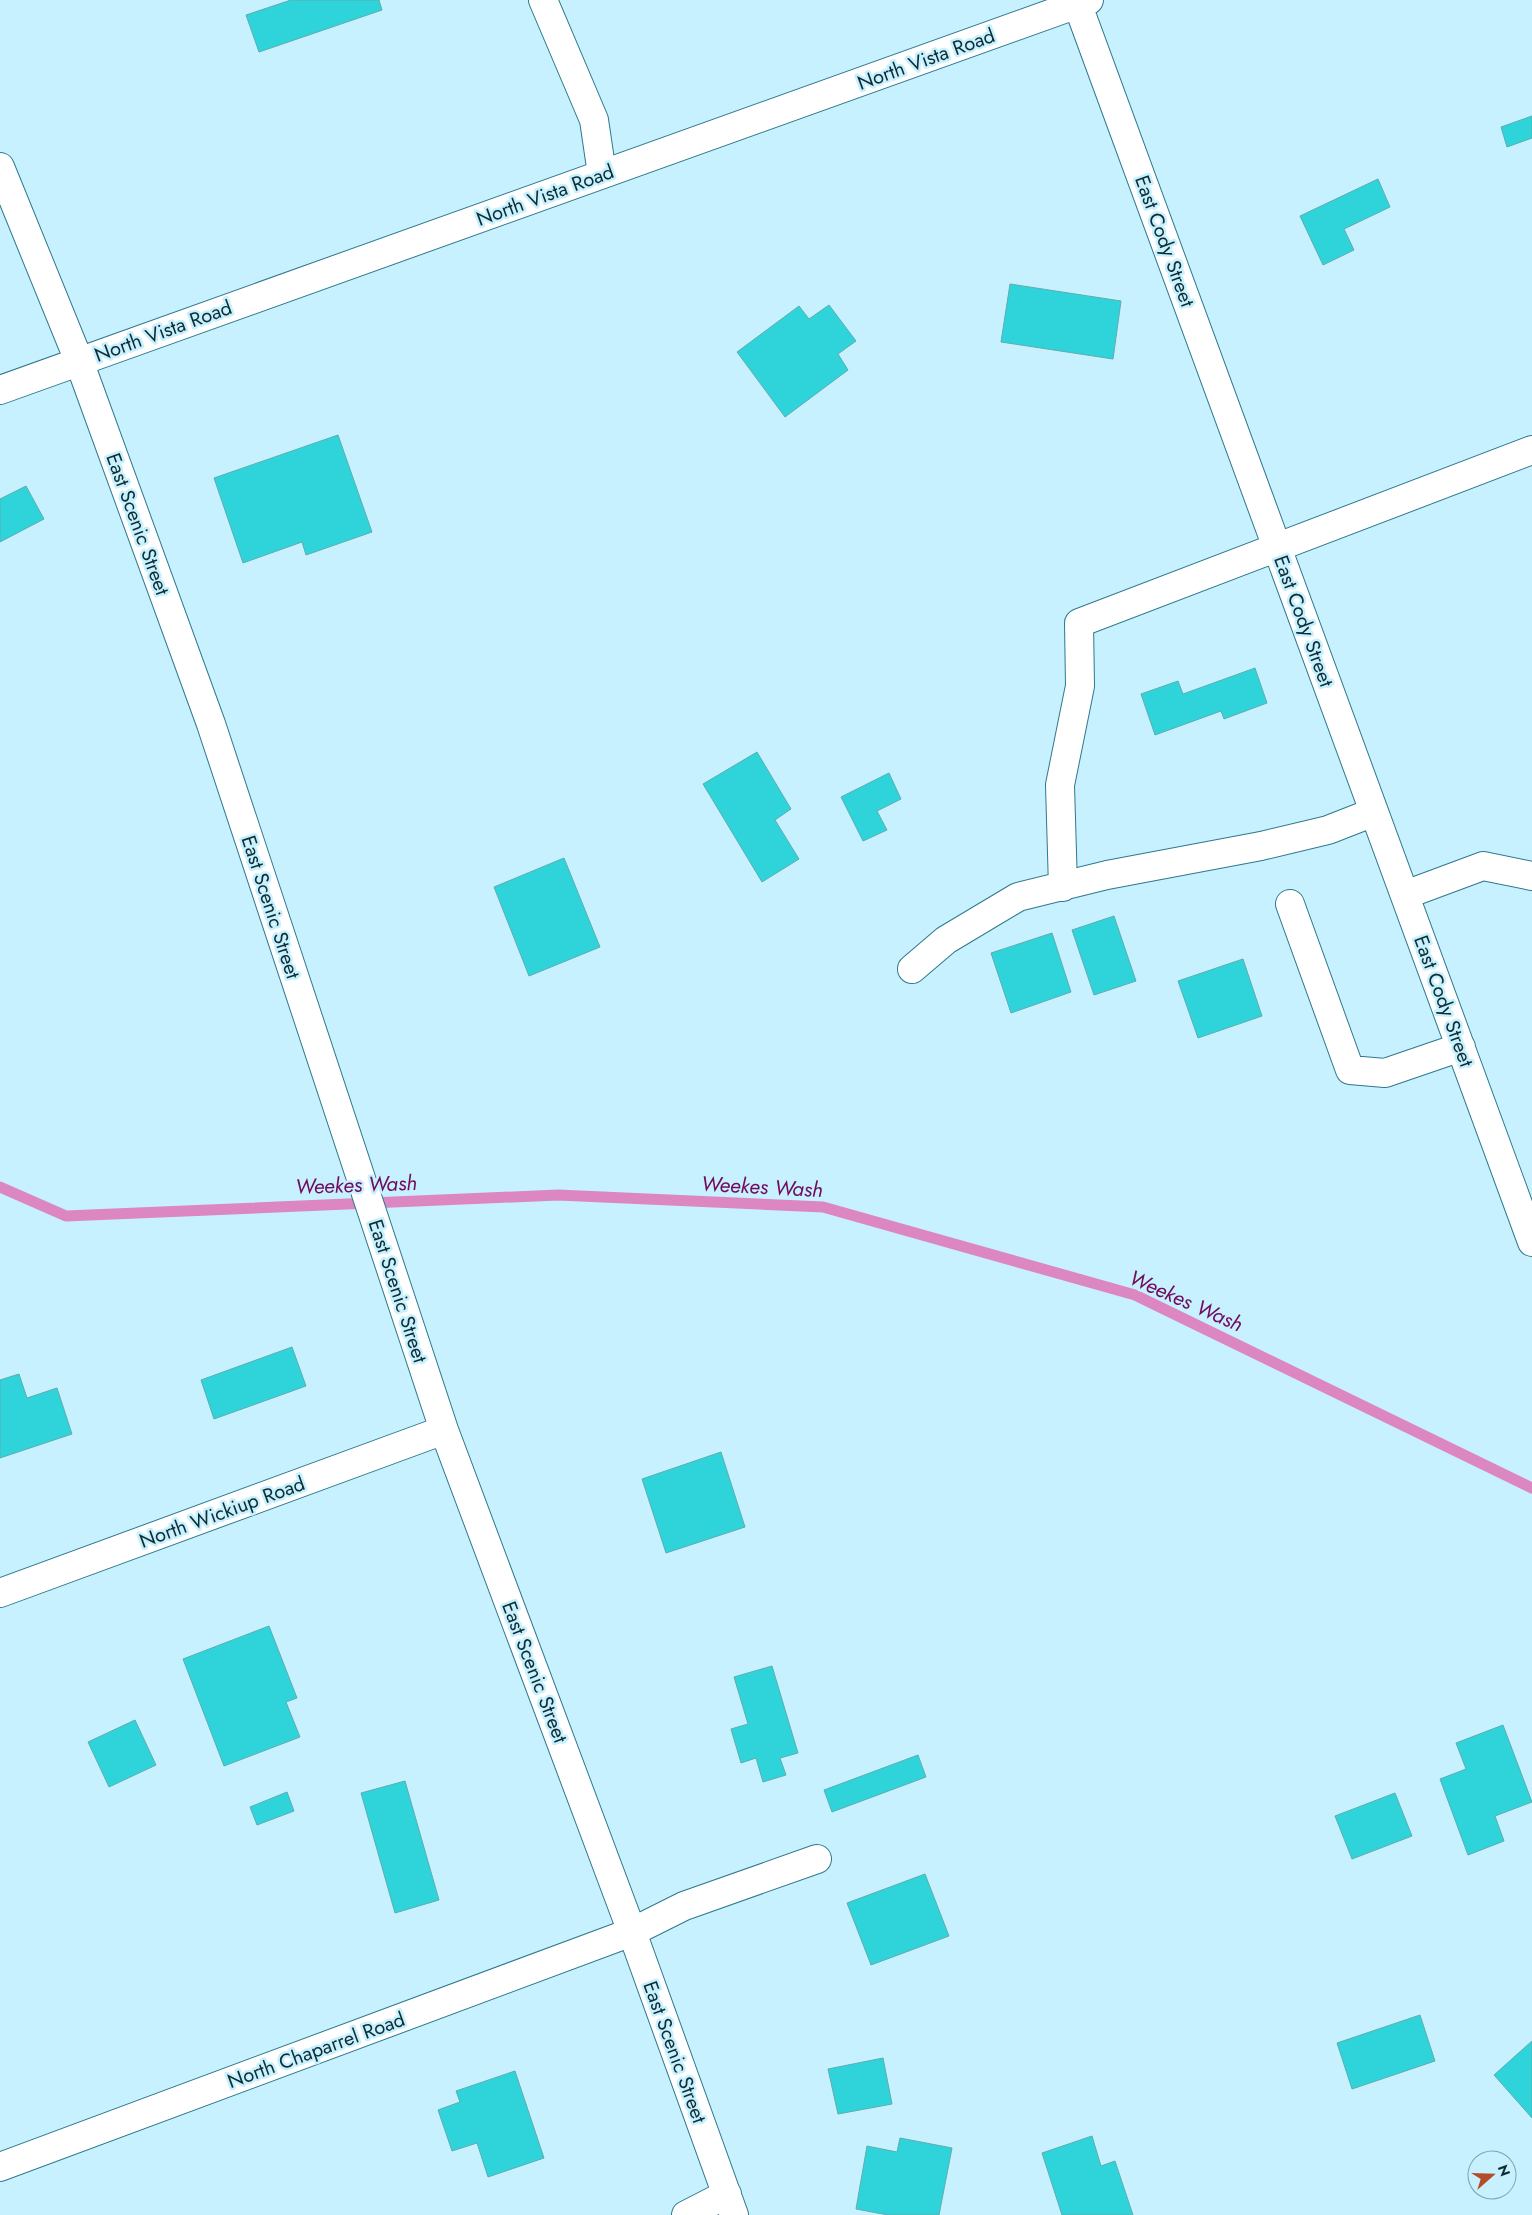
<svg xmlns="http://www.w3.org/2000/svg" width="1532" height="2215" viewBox="0 0 1532 2215" font-family="Jost,sans-serif">
<style>
.lines{fill:none;stroke-linecap:round;stroke-linejoin:round}
.stream{stroke:#dc87c2;stroke-width:11}
.building{fill:#2ed4da;stroke:#5dadb0}
.minor-casing{stroke:#2f788d;stroke-width:30}
.minor{stroke:#fff;stroke-width:28}
.labels{text-anchor:middle;stroke-width:5;stroke-linejoin:round;paint-order:stroke}
.street-label{font-size:20px;fill:#0e2d35;stroke:#c7f1fe}
.water-label{font-size:21px;font-style:italic;fill:#720a5d;stroke:#c7f1fe}
</style>
<rect width="100%" height="100%" fill="#c7f1fe"/>
<g class="lines">
<path class="stream" d="M 0,1187 L 66,1216 L 558,1195 L 823,1207 L 1135,1295 L 1532,1488"/>
</g>
<path class="building" d="M 291,0 L 379,0 L 382,10 L 259,52 L 246,15 Z
M 1532,116 L 1532,138 L 1507,147 L 1501,127 Z
M 1378,179 L 1390,207 L 1344,229 L 1354,250 L 1323,265 L 1300,216 Z
M 1010,284 L 1121,301 L 1113,359 L 1001,342 Z
M 829,305 L 856,341 L 838,354 L 848,370 L 785,417 L 737,352 L 799,306 L 809,319 Z
M 338,435 L 372,532 L 306,555 L 302,542 L 243,563 L 214,478 Z
M 26,486 L 44,519 L 0,542 L 0,499 Z
M 1255,668 L 1267,703 L 1224,719 L 1221,711 L 1155,735 L 1141,694 L 1178,681 L 1183,694 Z
M 757,752 L 791,809 L 775,820 L 799,859 L 762,882 L 703,784 Z
M 889,773 L 901,799 L 877,811 L 887,830 L 863,841 L 841,797 Z
M 564,858 L 600,947 L 529,976 L 494,887 Z
M 1114,916 L 1136,981 L 1094,995 L 1072,930 Z
M 1052,933 L 1071,992 L 1011,1013 L 991,953 Z
M 1243,959 L 1262,1016 L 1198,1038 L 1178,981 Z
M 292,1347 L 306,1386 L 214,1419 L 201,1380 Z
M 19,1374 L 27,1398 L 57,1388 L 72,1434 L 0,1458 L 0,1380 Z
M 721,1452 L 745,1527 L 666,1553 L 642,1479 Z
M 269,1626 L 297,1698 L 286,1702 L 300,1737 L 224,1766 L 183,1659 Z
M 772,1666 L 798,1753 L 780,1758 L 786,1775 L 763,1782 L 756,1758 L 741,1763 L 731,1729 L 748,1724 L 734,1677 Z
M 135,1720 L 156,1765 L 109,1787 L 88,1742 Z
M 1503,1725 L 1532,1802 L 1495,1816 L 1504,1841 L 1468,1855 L 1440,1779 L 1466,1769 L 1456,1743 Z
M 918,1755 L 926,1777 L 832,1812 L 824,1790 Z
M 405,1781 L 439,1900 L 395,1913 L 361,1793 Z
M 287,1792 L 294,1811 L 257,1825 L 250,1807 Z
M 1395,1793 L 1412,1836 L 1352,1859 L 1335,1816 Z
M 925,1874 L 949,1936 L 871,1965 L 847,1903 Z
M 1420,2015 L 1435,2061 L 1352,2089 L 1337,2043 Z
M 1532,2041 L 1532,2118 L 1494,2075 Z
M 883,2058 L 892,2104 L 838,2114 L 828,2069 Z
M 515,2071 L 544,2158 L 488,2177 L 477,2143 L 452,2151 L 438,2110 L 460,2102 L 456,2091 Z
M 1092,2136 L 1101,2166 L 1115,2161 L 1133,2215 L 1062,2215 L 1042,2153 Z
M 900,2138 L 952,2148 L 939,2215 L 888,2215 L 856,2209 L 867,2146 L 897,2152 Z"/>
<g class="lines">
<g class="minor-casing">
<path id="minor" d="M 543,0 L 594,120 L 602,174
M 1076,0 L 1532,1242
M 0,167 L 79,361 L 211,724 L 444,1430 L 632,1932 L 734,2215
M 0,390 L 1089,0
M 1063,887 L 1060,785 L 1080,686 L 1079,623 L 1532,450
M 1405,895 L 1483,866 L 1532,876
M 1290,904 L 1350,1070 L 1385,1073 L 1461,1047
M 912,969 L 946,940 L 1018,897 L 1107,875 L 1261,846 L 1328,830 L 1374,812
M 0,1593 L 444,1430
M 0,2167 L 632,1932 L 684,1906 L 817,1859
M 686,2215 L 727,2194"/>
</g>
<use href="#minor" class="minor"/>
</g>
<g class="labels">
<g class="street-label">
<text transform="translate(926 59) rotate(-20)" y="7">North Vista Road</text>
<text transform="translate(545 195) rotate(-20)" y="7">North Vista Road</text>
<text transform="translate(1165 241) rotate(70)" y="7">East Cody Street</text>
<text transform="translate(163 331) rotate(-20)" y="7">North Vista Road</text>
<text transform="translate(138 524) rotate(70)" y="7">East Scenic Street</text>
<text transform="translate(1304 621) rotate(70)" y="7">East Cody Street</text>
<text transform="translate(271 907) rotate(72)" y="7">East Scenic Street</text>
<text transform="translate(1444 1001) rotate(70)" y="7">East Cody Street</text>
<text transform="translate(398 1291) rotate(72)" y="7">East Scenic Street</text>
<text transform="translate(222 1512) rotate(-20)" y="7">North Wickiup Road</text>
<text transform="translate(535 1672) rotate(69)" y="7">East Scenic Street</text>
<text transform="translate(316 2050) rotate(-20)" y="7">North Chaparrel Road</text>
<text transform="translate(675 2052) rotate(70)" y="7">East Scenic Street</text>
</g>
<g class="water-label">
<text transform="translate(356 1185) rotate(-2)" y="7">Weekes Wash</text>
<text transform="translate(762 1187) rotate(3)" y="7">Weekes Wash</text>
<text transform="translate(1186 1301) rotate(24)" y="7">Weekes Wash</text>
</g>
</g>
<g transform="translate(1492 2175) rotate(70)"><circle r="24" fill="#c7f1fe" stroke="#7da3ae"/>
<path d="M0-4L9 19L0 12L-9 19Z" fill="#b44c28"/>
<text y="-8" font-size="14" font-weight="bold" text-anchor="middle" fill="#0e2d35">N</text>
</g>
</svg>
